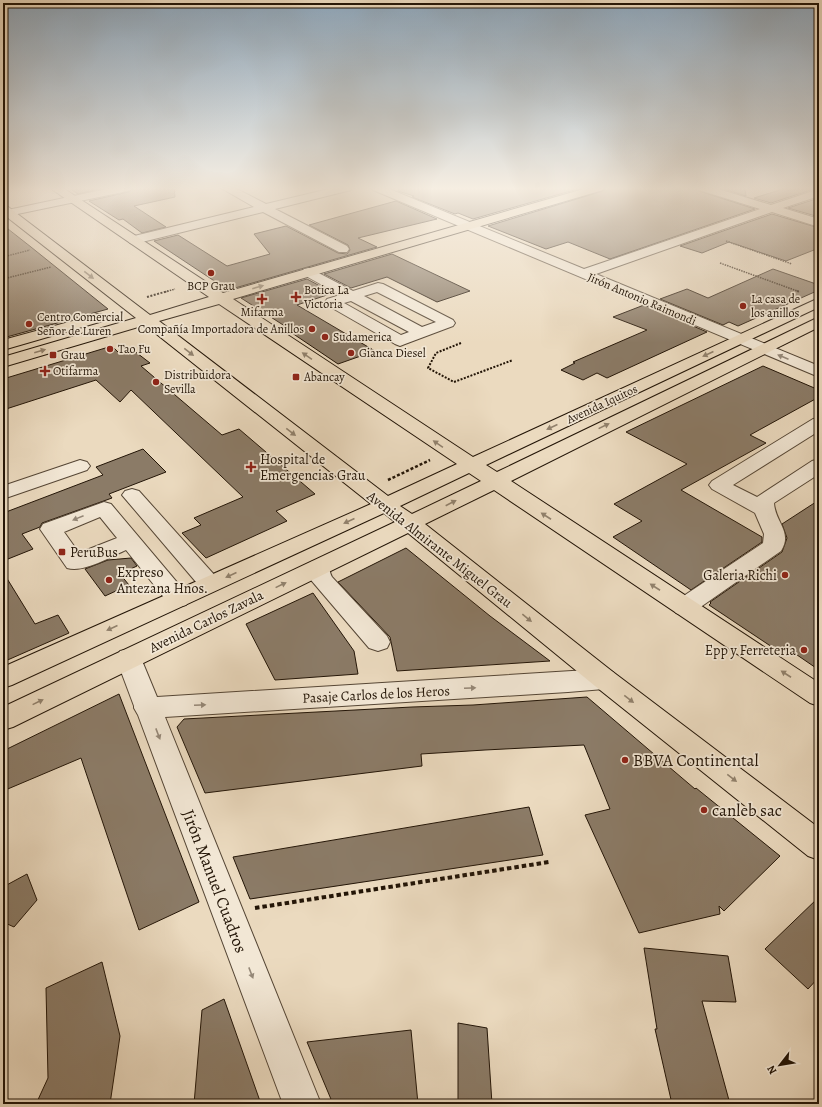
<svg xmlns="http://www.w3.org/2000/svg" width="822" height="1107" viewBox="0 0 822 1107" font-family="Alegreya,serif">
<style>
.building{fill:#8b7b67;stroke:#231507}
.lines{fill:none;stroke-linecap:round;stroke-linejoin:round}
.minor-casing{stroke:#554635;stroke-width:2}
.major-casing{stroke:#231507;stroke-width:2}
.path-far3{stroke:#231507;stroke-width:1.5;stroke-dasharray:1.5 1;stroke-linecap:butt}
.path-far2{stroke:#231507;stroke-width:2;stroke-dasharray:2 1.5;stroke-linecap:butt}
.path-far1{stroke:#231507;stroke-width:2.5;stroke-dasharray:3 2;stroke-linecap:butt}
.path{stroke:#231507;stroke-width:4;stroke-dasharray:4.5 3;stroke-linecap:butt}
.minor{fill:#f2e7d5;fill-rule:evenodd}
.major{fill:#ebdabf;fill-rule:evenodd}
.oneway{fill:#91816c}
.oneway2{fill:#958878}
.poi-dot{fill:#8f2418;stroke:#f2e7d5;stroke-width:1.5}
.labels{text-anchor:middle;stroke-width:3.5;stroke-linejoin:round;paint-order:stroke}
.far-poi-label{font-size:12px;fill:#231507;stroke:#f2e7d5;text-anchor:start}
.far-street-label{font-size:12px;fill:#231507;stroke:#f2e7d5}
.poi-label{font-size:14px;fill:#231507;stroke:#f2e7d5;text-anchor:start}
.street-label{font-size:14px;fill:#231507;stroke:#f2e7d5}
.near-poi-label{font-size:17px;fill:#231507;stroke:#f2e7d5;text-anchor:start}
.near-street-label{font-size:17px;fill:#231507;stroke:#f2e7d5}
</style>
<rect width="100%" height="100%" fill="#ebdabf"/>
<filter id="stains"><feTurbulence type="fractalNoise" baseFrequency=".005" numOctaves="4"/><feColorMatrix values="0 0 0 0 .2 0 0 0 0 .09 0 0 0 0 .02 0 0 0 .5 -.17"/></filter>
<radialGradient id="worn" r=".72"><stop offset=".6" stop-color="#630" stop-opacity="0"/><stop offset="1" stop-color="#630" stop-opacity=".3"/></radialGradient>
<path class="building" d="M 69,188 L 103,188 L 78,194 Z
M 134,188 L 174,188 L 175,197 L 134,206 L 166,227 L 142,233 L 123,219 L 119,220 L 89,201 L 128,192 Z
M 399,188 L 581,188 L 473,219 L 458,213 L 455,214 L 412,197 L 414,196 L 398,191 Z
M 605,188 L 697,188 L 699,191 L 755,209 L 610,259 L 568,242 L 546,249 L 488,226 L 603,191 Z
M 721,188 L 745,188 L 746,196 Z
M 786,188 L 817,188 L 771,203 L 754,198 Z
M 819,198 L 819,217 L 788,208 Z
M 396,201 L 437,219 L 358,238 L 377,247 L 228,290 L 154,241 L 178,235 L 227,266 L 270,254 L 254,234 L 286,226 L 338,253 L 347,254 L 350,250 L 348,245 L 309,225 Z
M 772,214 L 819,228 L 819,248 L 786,261 L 729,242 L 702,253 L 680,246 Z
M 3,225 L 31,247 L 108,309 L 3,338 Z
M 392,254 L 470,291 L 437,302 L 387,277 L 351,288 L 324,274 Z
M 773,269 L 819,285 L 819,290 L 738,326 L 729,322 L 723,325 L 660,299 L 687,289 L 708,298 Z
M 307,279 L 333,293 L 297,305 L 375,351 L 338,364 L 289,331 L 291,330 L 241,298 Z
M 644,305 L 707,332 L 607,378 L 597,373 L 583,380 L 561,370 L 575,363 L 573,362 L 647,330 L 613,317 Z
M 112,346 L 119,353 L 133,350 L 150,363 L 141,366 L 222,435 L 239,429 L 315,494 L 276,511 L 287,521 L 206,558 L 182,533 L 201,525 L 194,518 L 243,497 L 131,390 L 120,402 L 96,380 L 3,410 L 3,379 Z
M 763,366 L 819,390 L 819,397 L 750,435 L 766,443 L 681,490 L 762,537 L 762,542 L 691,590 L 613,537 L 642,521 L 614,504 L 687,464 L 626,432 Z
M 143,449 L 166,472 L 109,494 L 112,498 L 42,523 L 40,527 L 22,534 L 33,549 L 3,561 L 3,509 L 6,512 L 103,475 L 96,467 Z
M 819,500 L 819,670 L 784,646 L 778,651 L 709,605 L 711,603 L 710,602 L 782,552 L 787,538 L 782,524 Z
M 406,548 L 490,616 L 550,661 L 397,671 L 390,637 L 338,582 Z
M 131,558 L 137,566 L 120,574 L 129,585 L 105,596 L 85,569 L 108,560 Z
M 3,572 L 35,624 L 58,615 L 69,633 L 3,662 Z
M 313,593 L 354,651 L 358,674 L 275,680 L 246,624 Z
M 119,694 L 199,902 L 139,930 L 81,758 L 3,791 L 3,751 Z
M 587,697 L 695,789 L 696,788 L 780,856 L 724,911 L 719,906 L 720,914 L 639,933 L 585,815 L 610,809 L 584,745 L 485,750 L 421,754 L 422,766 L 205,793 L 177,727 L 184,719 L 412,707 L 473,705 Z
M 529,807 L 543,855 L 250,899 L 233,857 Z
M 27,874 L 37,900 L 14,927 L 3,922 L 3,887 Z
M 819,897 L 819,977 L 808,989 L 765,949 Z
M 644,948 L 728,956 L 736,1002 L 702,1001 L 730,1104 L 672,1104 L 655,1029 L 657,1029 Z
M 102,962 L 120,1036 L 110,1104 L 36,1104 L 48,1078 L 46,988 Z
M 224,999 L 261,1104 L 194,1104 L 202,1010 Z
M 458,1023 L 487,1028 L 492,1104 L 458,1104 Z
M 411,1030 L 418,1104 L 333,1104 L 307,1042 Z"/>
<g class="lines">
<g class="minor-casing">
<path id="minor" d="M 111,188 L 133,188 L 128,191 L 3,217 L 3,211 Z
M 221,188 L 235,188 L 266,204 L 333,188 L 352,188 L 351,190 L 275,209 L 347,246 L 349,249 L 347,252 L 339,252 L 263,212 L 134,244 L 130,243 L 128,240 L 130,237 L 254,207 Z
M 372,188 L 387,188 L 584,269 L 760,209 L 699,190 L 698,188 L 715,188 L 771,205 L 819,189 L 819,196 L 783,208 L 819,219 L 819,227 L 772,212 L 596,274 L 819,366 L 819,377 L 373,190 Z
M 309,268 L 353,291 L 378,283 L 383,284 L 453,320 L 455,323 L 453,326 L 405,344 L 400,346 L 395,344 L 327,305 L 325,302 L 327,299 L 340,295 L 304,275 L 302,272 L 304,269 ZM 377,292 L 436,322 L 422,327 L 364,296 ZM 351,301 L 409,332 L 401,335 L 344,303 Z
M 819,418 L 819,431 L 733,485 L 757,497 L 812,461 L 819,459 L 819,474 L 774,503 C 775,522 793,532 781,551 L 692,613 L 684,615 L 676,613 L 672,607 L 676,601 L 763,543 L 764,534 L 755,513 L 712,489 L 709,485 L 712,481 L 813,419 Z
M 80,460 L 87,462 L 90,466 L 87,470 L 3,499 L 3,486 Z
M 132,489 L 139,491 L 218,579 L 221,584 L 218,589 L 210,592 L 202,589 L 122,495 L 125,491 Z
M 104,502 L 111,504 L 186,593 L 190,599 L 186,605 L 178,607 L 170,605 L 126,550 C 110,557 84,573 67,568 L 40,529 L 43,524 ZM 100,517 L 117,538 L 79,553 L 64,532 Z
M 319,560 L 327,562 C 330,567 329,572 332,577 L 387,636 L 390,642 L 387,648 L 378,651 L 369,648 L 311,580 L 308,575 L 308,567 L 311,562 Z
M 129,649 L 138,651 L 157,697 L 604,669 L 613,672 L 617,679 L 613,686 L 604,689 L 568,692 L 165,717 L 321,1104 L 283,1104 L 138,715 L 134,708 L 134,706 L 116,658 L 120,651 Z"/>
</g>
<g class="major-casing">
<path id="major" d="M 50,188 L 63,188 L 223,293 L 587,188 L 604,188 L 603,190 L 233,299 L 473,457 L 819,298 L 819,307 L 486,465 L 497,472 L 819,317 L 819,327 L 511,481 L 819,683 L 819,706 L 810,703 L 494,490 L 425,524 L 613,672 L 819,828 L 819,860 L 808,856 L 595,686 L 408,533 L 13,727 L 3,730 L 3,707 L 395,522 L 384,513 L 12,685 L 3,688 L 3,667 L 371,504 L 145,325 L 3,367 L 3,357 L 136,318 L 3,214 L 3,205 L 7,206 L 150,315 L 209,297 ZM 219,304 L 457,464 L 388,496 L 159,321 ZM 469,473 L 481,481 L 412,514 L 400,506 Z
M 98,314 L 103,315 L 105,318 L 103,321 L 3,350 L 3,340 Z"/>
</g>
<path class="path-far3" d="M 726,241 L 792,264
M 3,257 L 30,250
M 720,263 L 800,292
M 3,279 L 51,267
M 165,292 L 175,289"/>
<path class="path-far2" d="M 797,291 L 800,292
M 147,297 L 168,291
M 461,343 L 436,353 L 428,368 L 454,382 L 513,360"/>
<path class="path-far1" d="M 388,480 L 430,460"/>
<path class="path" d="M 255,908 L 549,862"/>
<use href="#minor" class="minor"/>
<use href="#major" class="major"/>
</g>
<defs><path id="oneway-solid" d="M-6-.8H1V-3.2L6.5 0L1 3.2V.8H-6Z"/></defs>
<g class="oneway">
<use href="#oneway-solid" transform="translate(89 275) rotate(38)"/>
<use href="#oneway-solid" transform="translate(258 287) rotate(-16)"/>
<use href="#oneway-solid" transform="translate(40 351) rotate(-16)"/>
<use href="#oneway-solid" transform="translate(189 352) rotate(38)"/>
<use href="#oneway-solid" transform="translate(708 354) rotate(155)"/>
<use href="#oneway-solid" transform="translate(307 356) rotate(-146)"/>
<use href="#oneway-solid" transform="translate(604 426) rotate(-26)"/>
<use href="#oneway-solid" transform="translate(552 427) rotate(155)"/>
<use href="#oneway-solid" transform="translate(291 432) rotate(38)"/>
<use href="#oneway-solid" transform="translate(438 444) rotate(-146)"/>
<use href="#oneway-solid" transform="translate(451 503) rotate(-27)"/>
<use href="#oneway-solid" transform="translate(546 516) rotate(-147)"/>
<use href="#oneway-solid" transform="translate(349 521) rotate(156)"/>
<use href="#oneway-solid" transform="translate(231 575) rotate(156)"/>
<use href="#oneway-solid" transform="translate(281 585) rotate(-26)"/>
<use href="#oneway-solid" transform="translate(655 587) rotate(-147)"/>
<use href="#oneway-solid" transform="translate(527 618) rotate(39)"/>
<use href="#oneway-solid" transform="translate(112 628) rotate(156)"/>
<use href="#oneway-solid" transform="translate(786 674) rotate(-147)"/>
<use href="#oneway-solid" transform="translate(629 699) rotate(38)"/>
<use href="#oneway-solid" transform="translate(38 702) rotate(-26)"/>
<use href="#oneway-solid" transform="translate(732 778) rotate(38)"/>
</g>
<g class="oneway2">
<use href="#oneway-solid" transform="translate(783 357) rotate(-157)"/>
<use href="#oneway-solid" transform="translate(78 518) rotate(158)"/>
<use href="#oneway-solid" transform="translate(470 688) rotate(-3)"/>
<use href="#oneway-solid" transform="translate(200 705) rotate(-3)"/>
<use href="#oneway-solid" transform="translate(158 734) rotate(69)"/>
<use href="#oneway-solid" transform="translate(251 973) rotate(69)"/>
</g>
<linearGradient id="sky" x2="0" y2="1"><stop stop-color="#8ea8be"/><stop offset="0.55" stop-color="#f6eee2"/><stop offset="1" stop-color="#f6eee2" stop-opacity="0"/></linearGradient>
<rect width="822" height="343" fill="url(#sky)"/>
<g class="poi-dot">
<circle cx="211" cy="273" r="4"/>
<path d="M294 291h4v4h4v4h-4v4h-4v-4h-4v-4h4z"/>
<path d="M260 293h4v4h4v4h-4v4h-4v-4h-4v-4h4z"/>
<circle cx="743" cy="306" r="4"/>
<circle cx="29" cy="324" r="4"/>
<circle cx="312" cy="329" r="4"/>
<circle cx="325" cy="337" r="4"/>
<circle cx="110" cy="349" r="4"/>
<circle cx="351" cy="353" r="4"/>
<rect x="49" y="351" width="8" height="8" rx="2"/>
<path d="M43 365h4v4h4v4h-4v4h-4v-4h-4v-4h4z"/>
<rect x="292" y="373" width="8" height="8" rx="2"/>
<circle cx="156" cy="382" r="4"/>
<path d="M249 461h4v4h4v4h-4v4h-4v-4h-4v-4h4z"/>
<rect x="58" y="548" width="8" height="8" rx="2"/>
<circle cx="785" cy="575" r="4"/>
<circle cx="109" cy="580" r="4"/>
<circle cx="804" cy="650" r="4"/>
<circle cx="625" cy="760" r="4"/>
<circle cx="704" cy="810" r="4"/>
</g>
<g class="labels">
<g class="far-poi-label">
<text x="211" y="290" text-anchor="middle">BCP Grau</text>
<text x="304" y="294">Botica La<tspan x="304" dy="14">Victoria</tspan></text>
<text x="751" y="303">La casa de<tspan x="751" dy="14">los anillos</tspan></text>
<text x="262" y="316" text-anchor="middle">Mifarma</text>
<text x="37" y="321">Centro Comercial<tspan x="37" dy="14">Señor de Luren</tspan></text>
<text x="304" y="333" text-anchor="end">Compañía Importadora de Anillos</text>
<text x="333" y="341">Sudamerica</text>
<text x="118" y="353">Tao Fu</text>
<text x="359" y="357">Gianca Diesel</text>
<text x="61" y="359">Grau</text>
<text x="53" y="375">Otifarma</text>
<text x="164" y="379">Distribuidora<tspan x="164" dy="14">Sevilla</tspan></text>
<text x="304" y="381">Abancay</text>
</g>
<g class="far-street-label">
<text transform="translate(642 299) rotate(23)" y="4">Jirón Antonio Raimondi</text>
<text transform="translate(602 404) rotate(-25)" y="4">Avenida Iquitos</text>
</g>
<g class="poi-label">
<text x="260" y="464">Hospital de<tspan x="260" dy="16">Emergencias Grau</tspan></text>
<text x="70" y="557">PeruBus</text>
<text x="117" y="577">Expreso<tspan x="117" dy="16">Antezana Hnos.</tspan></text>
<text x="777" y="580" text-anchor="end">Galeria Richi</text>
<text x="796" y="655" text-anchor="end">Epp y Ferreteria</text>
</g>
<g class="street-label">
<text transform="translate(440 549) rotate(38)" y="5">Avenida Almirante Miguel Grau</text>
<text transform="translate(206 621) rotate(-26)" y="5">Avenida Carlos Zavala</text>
<text transform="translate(376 694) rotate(-3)" y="5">Pasaje Carlos de los Heros</text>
</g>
<g class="near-poi-label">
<text x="633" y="766">BBVA Continental</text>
<text x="712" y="816">canleb sac</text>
</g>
<g class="near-street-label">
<text transform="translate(215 881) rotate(69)" y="6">Jirón Manuel Cuadros</text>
</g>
</g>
<rect width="822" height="1107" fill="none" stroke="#ebdabf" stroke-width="16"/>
<rect x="4" y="4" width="814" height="1099" fill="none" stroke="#231507" stroke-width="2"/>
<rect x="8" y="8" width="806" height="1091" fill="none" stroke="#231507"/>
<g transform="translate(780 1065) rotate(239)" stroke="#f2e7d5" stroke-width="3" paint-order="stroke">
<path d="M0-3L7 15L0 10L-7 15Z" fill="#231507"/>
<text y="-6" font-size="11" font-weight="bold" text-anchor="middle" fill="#231507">N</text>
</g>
<rect width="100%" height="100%" filter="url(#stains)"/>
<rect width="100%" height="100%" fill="url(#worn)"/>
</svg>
